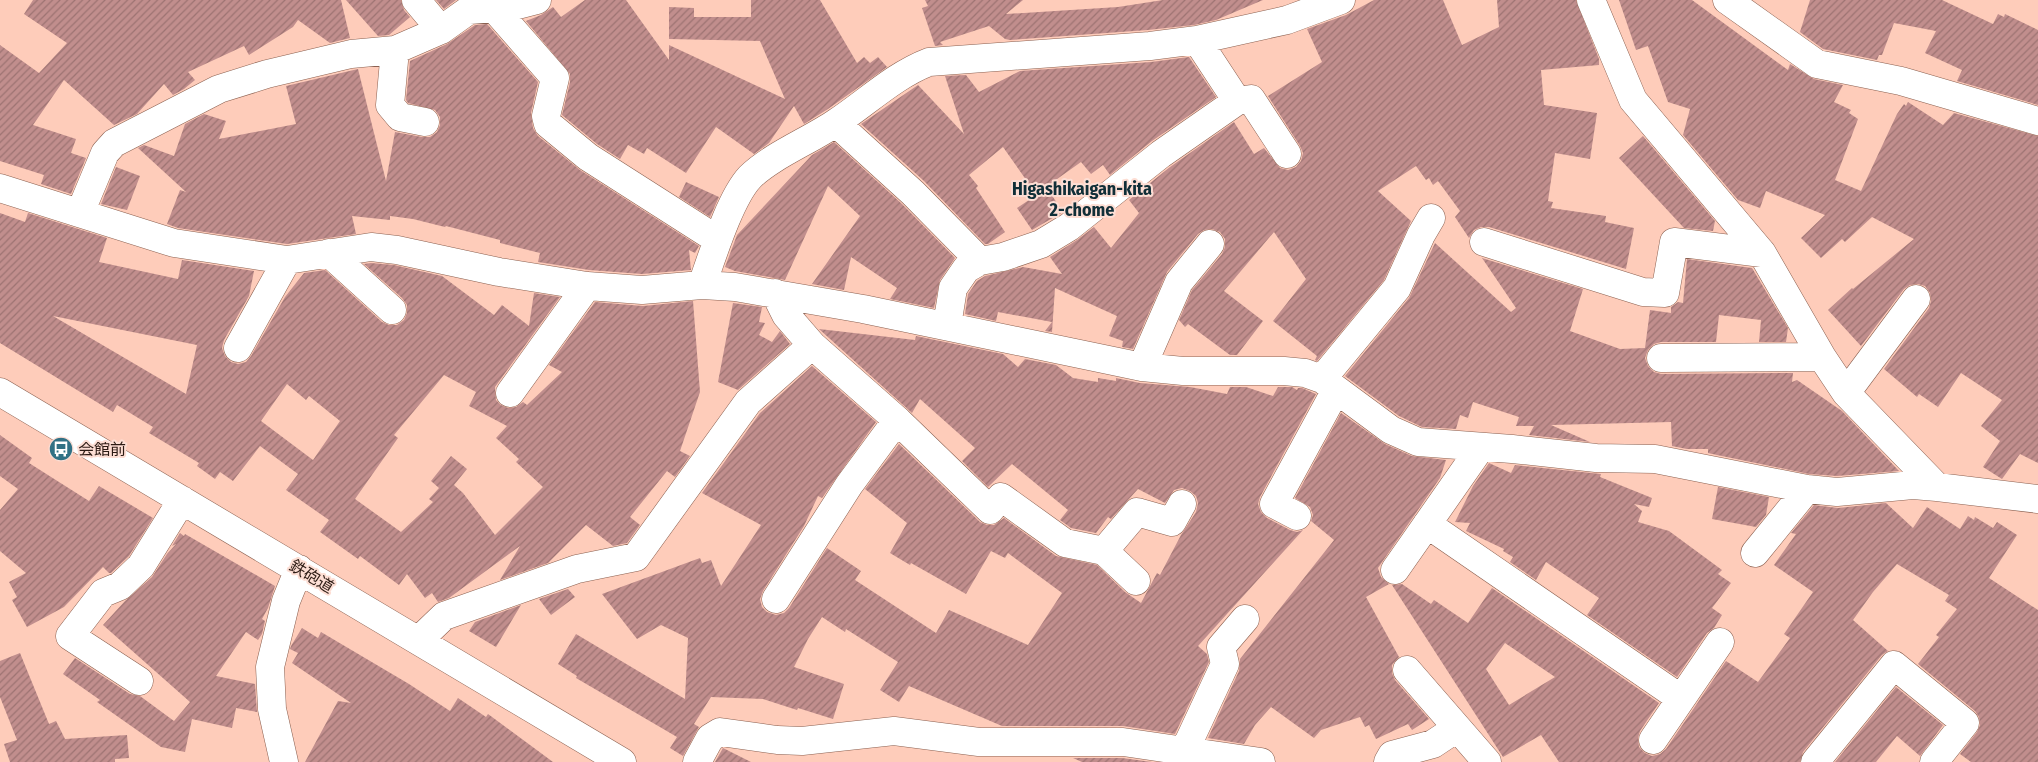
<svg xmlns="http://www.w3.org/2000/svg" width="2038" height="762" viewBox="0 0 2038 762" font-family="'Fira Sans Condensed','Noto Sans JP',sans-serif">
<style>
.building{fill:url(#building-hatch);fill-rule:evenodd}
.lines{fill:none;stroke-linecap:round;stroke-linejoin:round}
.minor-casing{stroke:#8b6050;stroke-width:29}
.minor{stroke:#fff;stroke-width:28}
.labels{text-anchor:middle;stroke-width:4;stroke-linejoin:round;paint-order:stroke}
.poi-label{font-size:16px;fill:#2c1b14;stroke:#fdded4;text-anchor:start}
.street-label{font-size:16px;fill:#2c1b14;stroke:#fdded4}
.neighbourhood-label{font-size:18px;font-weight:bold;fill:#102f38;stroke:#fdded4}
</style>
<defs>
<pattern id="building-hatch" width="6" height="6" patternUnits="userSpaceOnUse" patternTransform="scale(1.25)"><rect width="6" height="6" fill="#c18e8d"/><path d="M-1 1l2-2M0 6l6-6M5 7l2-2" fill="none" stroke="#9d7372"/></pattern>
</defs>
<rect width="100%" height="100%" fill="#feccba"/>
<path class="building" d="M 33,0 L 341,0 L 350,38 L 330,43 L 298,20 L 293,27 L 249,55 L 244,46 L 188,72 L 195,80 L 184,89 L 173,95 L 164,84 L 137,114 L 114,125 L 64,80 L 33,125 L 76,139 L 71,153 L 86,158 L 71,194 L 41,184 L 44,175 L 0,161 L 0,45 L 39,73 L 67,43 L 24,14 Z
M 346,0 L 401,0 L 404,10 L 410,17 L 389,35 L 378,36 Z
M 436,0 L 456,0 L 444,9 Z
M 585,0 L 626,0 L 669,60 L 669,45 L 785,99 L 760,41 L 669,39 L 669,7 L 694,8 L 694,17 L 751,17 L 751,0 L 820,0 L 857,63 L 864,57 L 870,63 L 878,57 L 887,67 L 828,109 L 804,124 L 794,106 L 769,143 L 754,154 L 716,127 L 686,173 L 647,148 L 644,154 L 628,145 L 620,159 L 597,144 L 562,115 L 570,82 L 570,74 L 526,21 L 541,15 L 553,7 L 561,17 Z
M 925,0 L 1023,0 L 1006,14 L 1118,7 L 1163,0 L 1263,0 L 1216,20 L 1194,25 L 1148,30 L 1010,40 L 1005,39 L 989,26 L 940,42 L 943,45 L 935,46 L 922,8 L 928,6 Z
M 1374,0 L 1443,0 L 1462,45 L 1499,27 L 1497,0 L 1576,0 L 1599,59 L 1599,65 L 1541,70 L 1544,105 L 1597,113 L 1590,159 L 1555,153 L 1548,201 L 1553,202 L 1551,208 L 1606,216 L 1605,222 L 1634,228 L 1626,269 L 1489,227 L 1481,227 L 1474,230 L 1469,238 L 1455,217 L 1460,211 L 1438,181 L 1433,185 L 1429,178 L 1426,180 L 1416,166 L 1378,191 L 1411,221 L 1384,280 L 1317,361 L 1315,360 L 1317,356 L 1273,321 L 1306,279 L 1274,232 L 1224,291 L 1263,321 L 1237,355 L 1230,355 L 1188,324 L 1185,327 L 1179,320 L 1192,290 L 1222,254 L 1225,247 L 1225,239 L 1220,232 L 1212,229 L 1204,230 L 1198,234 L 1167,272 L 1133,349 L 1122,347 L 1123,341 L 1109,336 L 1117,316 L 1055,288 L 1052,332 L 1045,331 L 1052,322 L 998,312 L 996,321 L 965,314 L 968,294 L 977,281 L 985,276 L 1023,267 L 1062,274 L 1050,257 L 1077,240 L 1094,227 L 1111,248 L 1139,213 L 1129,200 L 1170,167 L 1234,122 L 1254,154 L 1264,148 L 1280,168 L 1288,170 L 1296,167 L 1301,161 L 1303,153 L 1300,146 L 1268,96 L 1322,62 L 1307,29 L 1346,15 Z
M 1619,0 L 1692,0 L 1788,70 L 1790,64 L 1814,79 L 1843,85 L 1834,102 L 1851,110 L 1849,113 L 1858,119 L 1835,180 L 1861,191 L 1897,114 L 1904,104 L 1906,106 L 1908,102 L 1943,125 L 1954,113 L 2038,136 L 2038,463 L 2020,454 L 2002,479 L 1983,467 L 2000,441 L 1981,426 L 2002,400 L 1961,373 L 1938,407 L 1919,394 L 1917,397 L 1884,369 L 1929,308 L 1931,301 L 1930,293 L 1925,286 L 1918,284 L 1910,285 L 1904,289 L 1861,346 L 1828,310 L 1852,288 L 1853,289 L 1914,239 L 1872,217 L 1845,242 L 1842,239 L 1821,258 L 1801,238 L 1825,215 L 1766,191 L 1760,208 L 1738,200 L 1683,135 L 1690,109 L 1668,102 L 1648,46 L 1636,50 Z
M 1810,0 L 1942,0 L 1993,24 L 1998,14 L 2004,17 L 2005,14 L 2038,30 L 2038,105 L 1957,81 L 1962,70 L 1925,53 L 1936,31 L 1894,23 L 1882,55 L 1879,55 L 1877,60 L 1823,49 L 1800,32 Z
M 487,24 L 538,82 L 531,113 L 533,128 L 538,136 L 580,170 L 699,246 L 695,253 L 689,250 L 691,270 L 642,274 L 589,270 L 538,262 L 540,253 L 500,243 L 500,240 L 446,226 L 445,227 L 413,219 L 390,216 L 390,220 L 352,216 L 356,234 L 287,244 L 178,228 L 167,224 L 180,190 L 186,192 L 138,148 L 144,145 L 174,156 L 185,124 L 204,114 L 226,121 L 219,139 L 296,124 L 286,86 L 358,69 L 386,181 L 395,132 L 422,137 L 430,137 L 437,132 L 440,125 L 440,117 L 435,110 L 408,103 L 406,100 L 410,61 L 447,44 L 475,25 Z
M 1189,57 L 1216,97 L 1152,141 L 1110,175 L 1103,165 L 1091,174 L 1081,162 L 1036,194 L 1003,147 L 969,175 L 978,186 L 976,188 L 1005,232 L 988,244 L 985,244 L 924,181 L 861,124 L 918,85 L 964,134 L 945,76 L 966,75 L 979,92 L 1020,71 L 1151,62 Z
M 1643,136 L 1715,221 L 1713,231 L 1684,228 L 1619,158 Z
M 834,142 L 902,204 L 955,258 L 940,280 L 934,308 L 890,299 L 897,288 L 851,257 L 844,290 L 812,284 L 860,216 L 828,186 L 785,280 L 735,271 L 725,267 L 737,235 L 812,155 Z
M 116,167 L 140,176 L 127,210 L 101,204 Z
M 686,182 L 719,197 L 710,217 L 679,197 Z
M 1047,188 L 1063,212 L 1032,230 L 1017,208 Z
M 0,213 L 25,222 L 28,213 L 107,238 L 99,262 L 178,279 L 182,260 L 254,271 L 249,296 L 224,340 L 222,348 L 225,356 L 231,362 L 238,364 L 246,362 L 251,356 L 285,297 L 304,273 L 325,270 L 382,322 L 389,325 L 397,325 L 404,320 L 407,313 L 407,305 L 402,298 L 364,264 L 371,263 L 394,265 L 442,276 L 494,315 L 502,305 L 529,326 L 534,293 L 560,297 L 495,387 L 496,400 L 501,405 L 508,408 L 516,407 L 523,402 L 527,405 L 562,372 L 549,365 L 595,302 L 643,306 L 693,301 L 700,392 L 680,451 L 690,456 L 675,477 L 667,471 L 630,517 L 640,525 L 627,543 L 613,546 L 586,525 L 548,563 L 500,580 L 520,546 L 449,598 L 438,602 L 432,593 L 425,598 L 407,574 L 399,585 L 360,556 L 358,559 L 320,532 L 329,520 L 286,490 L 298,474 L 260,446 L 233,481 L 220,472 L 215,479 L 197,466 L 199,463 L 149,433 L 153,427 L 117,405 L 113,412 L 0,343 ZM 53,316 L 197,345 L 186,394 ZM 444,375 L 476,392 L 469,406 L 507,426 L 496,438 L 519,459 L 516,462 L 543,487 L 495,535 L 463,493 L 454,485 L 467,469 L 451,456 L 431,481 L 439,488 L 429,499 L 433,502 L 401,532 L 355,499 L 398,438 L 394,435 ZM 287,384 L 306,400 L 309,396 L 340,421 L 313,460 L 261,421 Z
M 1435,243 L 1511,312 L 1516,308 L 1482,258 L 1583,289 L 1570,331 L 1620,349 L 1645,348 L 1650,310 L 1671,313 L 1671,307 L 1678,302 L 1683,303 L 1687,259 L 1752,268 L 1788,328 L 1786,342 L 1759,342 L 1761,320 L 1719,315 L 1716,342 L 1661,342 L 1654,344 L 1648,350 L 1645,358 L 1648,366 L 1654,372 L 1661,374 L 1793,373 L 1792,382 L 1797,380 L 1842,411 L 1899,471 L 1837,476 L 1809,474 L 1717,455 L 1708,453 L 1708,449 L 1687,449 L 1672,446 L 1671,422 L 1551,425 L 1590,442 L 1529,435 L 1534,426 L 1516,426 L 1519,417 L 1473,402 L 1468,418 L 1460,415 L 1456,429 L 1422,427 L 1399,416 L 1345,376 L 1409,298 Z
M 733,303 L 762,307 L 759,322 L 765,323 L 759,335 L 772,342 L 780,331 L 790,344 L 738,390 L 718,382 Z
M 819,329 L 915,340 L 916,336 L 1003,354 L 1018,367 L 1025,359 L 1056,365 L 1073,378 L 1098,382 L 1098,378 L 1116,381 L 1116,378 L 1140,383 L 1190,387 L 1227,394 L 1230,387 L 1246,387 L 1273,396 L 1278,387 L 1292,387 L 1297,390 L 1298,388 L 1302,388 L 1316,394 L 1260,497 L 1258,504 L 1261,512 L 1267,518 L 1290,530 L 1297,532 L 1303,530 L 1198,646 L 1207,654 L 1209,662 L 1175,734 L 1123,726 L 1002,726 L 909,686 L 899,702 L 880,690 L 898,662 L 846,629 L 845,632 L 822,617 L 808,639 L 794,667 L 844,684 L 833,719 L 798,708 L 797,710 L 763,699 L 711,697 L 694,724 L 699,727 L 683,756 L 670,748 L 677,737 L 576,678 L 577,676 L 558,664 L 576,634 L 685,699 L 688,638 L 661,625 L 637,639 L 602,594 L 700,558 L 702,563 L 711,560 L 721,586 L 761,525 L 702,493 L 760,413 L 812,366 L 876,422 L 822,498 L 818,496 L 804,526 L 763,591 L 760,599 L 762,607 L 767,612 L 776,615 L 784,613 L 789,608 L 827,548 L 861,571 L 855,580 L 936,633 L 949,610 L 1028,645 L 1062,593 L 1008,553 L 1005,558 L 991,551 L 966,594 L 911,563 L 910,565 L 890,553 L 907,523 L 865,489 L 899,444 L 980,522 L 987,525 L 994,525 L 1004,518 L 1056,556 L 1097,565 L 1125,592 L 1141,603 L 1157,573 L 1160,575 L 1181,535 L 1196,512 L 1198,503 L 1196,496 L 1190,491 L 1182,488 L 1174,490 L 1165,503 L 1138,489 L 1111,519 L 1108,517 L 1096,533 L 1071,528 L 1060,520 L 1068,510 L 1012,464 L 988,487 L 962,461 L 975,448 L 920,399 L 912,413 Z
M 1341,413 L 1385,444 L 1412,456 L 1446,460 L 1440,478 L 1378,568 L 1381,577 L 1389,584 L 1366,597 L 1399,657 L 1392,665 L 1392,673 L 1395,680 L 1429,719 L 1412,730 L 1408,724 L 1376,739 L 1369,725 L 1365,727 L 1360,717 L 1321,730 L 1314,738 L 1271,707 L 1255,725 L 1244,744 L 1208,738 L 1239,671 L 1240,659 L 1334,540 L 1311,521 L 1313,515 L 1310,507 L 1295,498 Z
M 0,435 L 32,458 L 29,463 L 89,501 L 99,486 L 153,518 L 129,556 L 111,573 L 109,573 L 103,567 L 64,607 L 27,627 L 12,600 L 17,597 L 9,582 L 26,573 L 0,551 L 0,510 L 18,489 L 0,476 Z
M 1489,463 L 1511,473 L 1515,465 L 1601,474 L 1600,477 L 1652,498 L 1649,507 L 1634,504 L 1642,511 L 1638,522 L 1669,531 L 1722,570 L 1718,574 L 1731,583 L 1712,608 L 1722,615 L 1714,628 L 1707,633 L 1677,677 L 1587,615 L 1599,598 L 1546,562 L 1536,580 L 1510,562 L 1513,557 L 1503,551 L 1504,549 L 1466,531 L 1470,523 L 1455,522 L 1473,486 Z
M 1718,487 L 1769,497 L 1766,515 L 1756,527 L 1712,519 Z
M 1886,503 L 1913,528 L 1927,507 L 1960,529 L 1968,516 L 1974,520 L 1975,517 L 1993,528 L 1997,522 L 2017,535 L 1989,578 L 2038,610 L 2038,762 L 1971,762 L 1960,754 L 1977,732 L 1980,725 L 1979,717 L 1975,711 L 1918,664 L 1939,637 L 1936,635 L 1957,609 L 1945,601 L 1949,595 L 1897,564 L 1873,592 L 1853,620 L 1888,651 L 1882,655 L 1803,752 L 1800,762 L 1559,762 L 1541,735 L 1503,757 L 1392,585 L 1402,584 L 1431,604 L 1434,600 L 1468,623 L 1492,588 L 1659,703 L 1640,731 L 1638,738 L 1639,747 L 1645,753 L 1652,756 L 1660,754 L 1666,749 L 1726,661 L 1758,682 L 1790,638 L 1784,634 L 1813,592 L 1774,565 L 1796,534 L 1791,533 L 1814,505 L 1838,508 ZM 1505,643 L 1555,677 L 1509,705 L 1486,669 Z
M 180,533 L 184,536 L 185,534 L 275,586 L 268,608 L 262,619 L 265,621 L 262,634 L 258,640 L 246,632 L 216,676 L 255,684 L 257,712 L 236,708 L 232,728 L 192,719 L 185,752 L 161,747 L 97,702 L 100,700 L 63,674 L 75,658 L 130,694 L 140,696 L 174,721 L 190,702 L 103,625 L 125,601 L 152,577 L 167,554 L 176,544 L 172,546 Z
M 568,589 L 575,597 L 551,615 L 539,599 Z
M 521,605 L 496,647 L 469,631 L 475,622 Z
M 302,628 L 318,638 L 321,632 L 409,684 L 450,711 L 458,698 L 486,717 L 488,714 L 553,762 L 305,762 L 338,701 L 351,703 L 292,663 L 298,653 L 290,649 L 291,646 Z
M 20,653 L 49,724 L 56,721 L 65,739 L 127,735 L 129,758 L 115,759 L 115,762 L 10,762 L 4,744 L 17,740 L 0,697 L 0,661 Z
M 1896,687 L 1943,725 L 1920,756 L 1897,736 L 1876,762 L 1835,762 Z
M 723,748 L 751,762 L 715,762 Z
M 1073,758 L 1122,758 L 1152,762 L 1082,762 Z"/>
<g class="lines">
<g class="minor-casing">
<path id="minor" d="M 416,0 L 441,30
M 1591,0 L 1633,100 L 1762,253 L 1822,357 L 1846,393 L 1937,487 L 2038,499
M 1727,0 L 1817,64 L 1901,81 L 2038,121
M 493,7 L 555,78 L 546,116 L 548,124 L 588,157 L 718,240
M 395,50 L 390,105 L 400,117 L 425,122
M 1237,101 L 1251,99 L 1287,154
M 836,123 L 913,193 L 980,261
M 0,188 L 174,243 L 287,260 L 371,247 L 397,250 L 499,272 L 587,286 L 642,290 L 702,285 L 735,287 L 863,309 L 1142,367 L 1183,371 L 1284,371 L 1305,373 L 1322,379 L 1391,430 L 1418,442 L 1512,449 L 1596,458 L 1655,459 L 1807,489 L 1837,492 L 1913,485 L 1937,487
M 80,213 L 105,153 L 114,143 L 219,89 L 267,74 L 351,54 L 395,50 L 441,30 L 469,10 L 510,7 L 537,0
M 1484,242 L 1643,292 L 1665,293 L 1674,242 L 1762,253
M 329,253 L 392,310
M 702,285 C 712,257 730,198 750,177 C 771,156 811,140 837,122 C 867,102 895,75 929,62 L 1150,46 L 1197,40 L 1287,20 L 1341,0
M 775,293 L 786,315 L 812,345 L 897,420 L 990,510 L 1001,497 L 1065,543 L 1104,551 L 1136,581
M 947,326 L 953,288 L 966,269 L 980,261 L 1003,257 L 1041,244 L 1069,227 L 1161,154 L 1237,101 L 1197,40
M 238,348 L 287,260
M 1661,358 L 1822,357
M 1142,367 L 1179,282 L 1210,244
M 1322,379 L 1397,288 L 1421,235 L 1431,218
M 0,392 L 622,762
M 510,393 L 587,286
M 1846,393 L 1916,299
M 1297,516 L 1274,504 L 1336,390
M 1427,524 L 1680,698
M 1104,551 L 1137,512 L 1172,522 L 1182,504
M 1755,553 L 1807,489
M 1395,570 L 1481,447
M 776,599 L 849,485 L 897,420
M 419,640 L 444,616 L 577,569 L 636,557 L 748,402 L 812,345
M 1407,670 L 1487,762
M 139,681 L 70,636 L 103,593 L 120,586 L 141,566 L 182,500
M 1653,740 L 1720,642
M 1184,752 L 1225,664 L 1221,647 L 1245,619
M 284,762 L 272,709 L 270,667 L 286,601 L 299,569
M 697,762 L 710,738 L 720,732 L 777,740 L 802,741 L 894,731 L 979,742 L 1123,742 L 1261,762
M 1388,762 L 1392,755 L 1433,744 L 1457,728
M 1815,762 L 1894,665 L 1965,723 L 1934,762"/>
</g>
<use href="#minor" class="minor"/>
</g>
<defs>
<g id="bus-disc" transform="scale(1.25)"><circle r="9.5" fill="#317185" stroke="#fdded4"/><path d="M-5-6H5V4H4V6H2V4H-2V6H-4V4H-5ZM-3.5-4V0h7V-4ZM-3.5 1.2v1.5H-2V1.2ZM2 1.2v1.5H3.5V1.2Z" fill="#fff"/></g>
</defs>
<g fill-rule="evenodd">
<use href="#bus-disc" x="61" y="449"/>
</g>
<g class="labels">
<g class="poi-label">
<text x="78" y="455">会館前</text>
</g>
<g class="street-label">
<text transform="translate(312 576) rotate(31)" y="6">鉄砲道</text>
</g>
<g class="neighbourhood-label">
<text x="1082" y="195">Higashikaigan-kita<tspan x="1082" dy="21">2-chome</tspan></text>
</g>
</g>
</svg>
